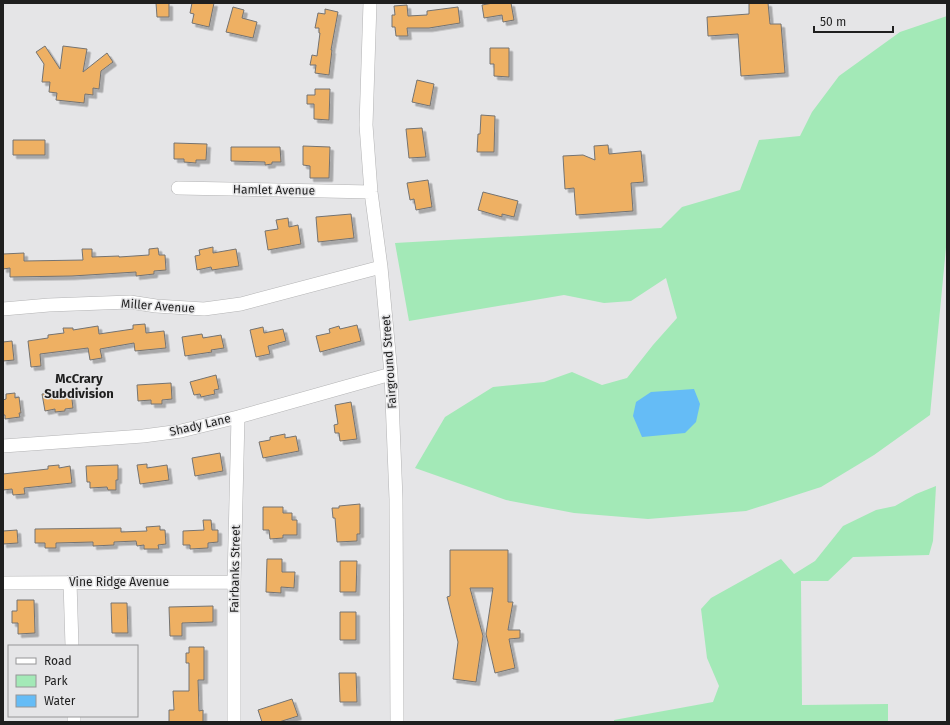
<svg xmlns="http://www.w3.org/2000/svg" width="950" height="725" viewBox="0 0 950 725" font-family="'Fira Sans',sans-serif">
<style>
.green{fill:#a3e9b7}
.water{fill:#65bcf6}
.building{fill:#eeb063;stroke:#747372;filter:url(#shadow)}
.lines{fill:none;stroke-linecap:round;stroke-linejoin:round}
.minor-casing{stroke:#b3b3b4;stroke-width:14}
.minor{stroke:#fff;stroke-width:13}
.labels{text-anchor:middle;stroke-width:3;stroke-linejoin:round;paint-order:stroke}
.street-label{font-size:12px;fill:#1f1f1f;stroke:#e5e5e7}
.neighbourhood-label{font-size:13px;font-weight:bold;fill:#1f1f1f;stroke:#e5e5e7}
</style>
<defs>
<filter id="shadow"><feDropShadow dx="3.5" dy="3.5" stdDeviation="0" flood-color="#0004"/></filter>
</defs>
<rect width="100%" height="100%" fill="#e5e5e7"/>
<path class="green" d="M 947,16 L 947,237 L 930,415 L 874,455 L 821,487 L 746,511 L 648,519 L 574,513 L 506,500 L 415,468 L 445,417 L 493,387 L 544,382 L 572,372 L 602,385 L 627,378 L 653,345 L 677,318 L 666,278 L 631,301 L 604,303 L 564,295 L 409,321 L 395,243 L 661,228 L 682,207 L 740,190 L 759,140 L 800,136 L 812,112 L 839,76 L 900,32 Z
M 936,486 L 933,541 L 929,555 L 853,557 L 828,581 L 801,581 L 802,705 L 888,704 L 888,722 L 614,722 L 614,720 L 713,702 L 719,686 L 707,658 L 701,609 L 711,598 L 781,559 L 794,574 L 815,561 L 843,526 L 876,510 L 895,506 L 916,494 Z"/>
<path class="water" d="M 694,389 L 700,404 L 696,422 L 685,433 L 642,437 L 633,416 L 636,402 L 651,392 Z"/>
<path class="building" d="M 156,3 L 169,3 L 169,17 L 157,17 Z
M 192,3 L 214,3 L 209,27 L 192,23 L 194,14 L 190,13 Z
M 493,3 L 511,3 L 514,20 L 503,22 L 502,15 L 484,18 L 482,5 Z
M 749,3 L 768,3 L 770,24 L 781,24 L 785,73 L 741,76 L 738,34 L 708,36 L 707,17 L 749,14 Z
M 407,5 L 408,16 L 427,15 L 427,11 L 458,7 L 460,23 L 429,28 L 407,28 L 408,36 L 396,36 L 395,27 L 392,27 L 392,15 L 395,15 L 394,6 Z
M 233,7 L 244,10 L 242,18 L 257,22 L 253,38 L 226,32 Z
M 325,9 L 338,12 L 331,50 L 332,50 L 329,75 L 315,73 L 316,65 L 310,65 L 312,55 L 317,56 L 320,33 L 319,33 L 319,28 L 315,28 L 318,13 L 325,14 Z
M 45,46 L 60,69 L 63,46 L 87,49 L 83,72 L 107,53 L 113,62 L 101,71 L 99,89 L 93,88 L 93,95 L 85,94 L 84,103 L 56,100 L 57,93 L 49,92 L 50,82 L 42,82 L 44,64 L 36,52 Z
M 490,48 L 509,48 L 509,77 L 494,76 L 494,64 L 490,64 Z
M 417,80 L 434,84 L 430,106 L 412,102 Z
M 315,89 L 330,89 L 329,120 L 314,119 L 314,104 L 307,104 L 307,95 L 315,95 Z
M 481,115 L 495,116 L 494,152 L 477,152 L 478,134 L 480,134 Z
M 422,128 L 426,157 L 409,158 L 406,129 Z
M 13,140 L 45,140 L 45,155 L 13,155 Z
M 174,143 L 207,144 L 206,160 L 196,160 L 196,163 L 184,162 L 184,159 L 174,159 Z
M 608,145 L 609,154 L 641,151 L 644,182 L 631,183 L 633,211 L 576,215 L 574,188 L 565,189 L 563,156 L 583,155 L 595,160 L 594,146 Z
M 303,146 L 330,147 L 329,178 L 310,178 L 310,166 L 303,165 Z
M 231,147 L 280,147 L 281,162 L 272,162 L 272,164 L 265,165 L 265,162 L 231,161 Z
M 428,180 L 432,207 L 416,210 L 414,199 L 410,200 L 407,183 Z
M 483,192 L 518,201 L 514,217 L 502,214 L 502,217 L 478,210 Z
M 351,214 L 354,238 L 318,242 L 316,217 Z
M 288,218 L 289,227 L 298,225 L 301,244 L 268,250 L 265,231 L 278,229 L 276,220 Z
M 213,247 L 213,253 L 236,249 L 239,266 L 212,270 L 211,267 L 197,270 L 195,256 L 200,255 L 199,250 Z
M 158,248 L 159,255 L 165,255 L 166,270 L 154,271 L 154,274 L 136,276 L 136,272 L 72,276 L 10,277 L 10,268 L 3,269 L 3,254 L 24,253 L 24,261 L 83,260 L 82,249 L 92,249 L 92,257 L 119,256 L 119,257 L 149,255 L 149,249 Z
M 145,324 L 146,333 L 164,331 L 166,348 L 135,351 L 134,343 L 100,349 L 102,358 L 90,360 L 88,348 L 40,354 L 41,366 L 31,367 L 28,341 L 48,338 L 48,335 L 64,333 L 63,328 L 73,328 L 73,330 L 98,326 L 99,334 L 133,329 L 133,325 Z
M 357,325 L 361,341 L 320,352 L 316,336 L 330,333 L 329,329 L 339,326 L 340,329 Z
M 263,327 L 264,333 L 283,329 L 286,341 L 268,346 L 270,354 L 256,357 L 250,330 Z
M 202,334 L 203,338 L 221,335 L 224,348 L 211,350 L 212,352 L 185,356 L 182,337 Z
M 12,341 L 14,360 L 3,361 L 3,342 Z
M 216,375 L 219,389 L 214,390 L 215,394 L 201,397 L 200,394 L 194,395 L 190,382 Z
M 171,383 L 172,399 L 162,400 L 162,404 L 151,404 L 151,400 L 138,401 L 137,385 Z
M 71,391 L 73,408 L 65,409 L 65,411 L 55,412 L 55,409 L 45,411 L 42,394 Z
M 15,393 L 15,398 L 19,397 L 21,413 L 19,413 L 20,417 L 5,419 L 5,415 L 3,415 L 3,400 L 6,399 L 6,394 Z
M 351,402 L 357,439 L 340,441 L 339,433 L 335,433 L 334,425 L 338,424 L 335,405 Z
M 285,434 L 285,438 L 296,436 L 299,451 L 263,458 L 259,442 L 270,440 L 270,437 Z
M 220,453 L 223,471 L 195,476 L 192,458 Z
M 147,464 L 147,468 L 167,465 L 169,480 L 140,484 L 137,465 Z
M 59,465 L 59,468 L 70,466 L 72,483 L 24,488 L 25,494 L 13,495 L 12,489 L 3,490 L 3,474 L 48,469 L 48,466 Z
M 118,465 L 118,480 L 116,480 L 116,490 L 108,490 L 107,487 L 90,488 L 90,482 L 87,482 L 86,466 Z
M 360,504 L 360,534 L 357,534 L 357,541 L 337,542 L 335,518 L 333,518 L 332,508 L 339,508 L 339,506 Z
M 263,507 L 283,507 L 283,513 L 292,513 L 292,520 L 297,520 L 297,535 L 283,535 L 283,538 L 270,539 L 269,530 L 263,530 Z
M 203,520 L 211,520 L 212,530 L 218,530 L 218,542 L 208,543 L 208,548 L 190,549 L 190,545 L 183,545 L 183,531 L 204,530 Z
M 160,526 L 160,530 L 165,530 L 166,544 L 158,545 L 159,549 L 144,549 L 144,545 L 137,546 L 136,541 L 114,542 L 114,545 L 93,546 L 93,542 L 56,543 L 56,548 L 45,548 L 45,543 L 35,543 L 35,529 L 121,528 L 121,532 L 147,531 L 146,527 Z
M 17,530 L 18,543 L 3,544 L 3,531 Z
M 450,550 L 508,550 L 508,602 L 513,602 L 508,630 L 520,630 L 520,638 L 509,639 L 515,668 L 495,673 L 486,634 L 493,588 L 470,588 L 483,636 L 476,682 L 453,679 L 458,642 L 447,597 L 450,596 Z
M 267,559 L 282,559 L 282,572 L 295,572 L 294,588 L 281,587 L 281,593 L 266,592 Z
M 340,561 L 357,561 L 356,592 L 340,592 Z
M 17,600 L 34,600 L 35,633 L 18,634 L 18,623 L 12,623 L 12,611 L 17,611 Z
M 111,603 L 127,603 L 128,633 L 112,633 Z
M 213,606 L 213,622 L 182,623 L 182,636 L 170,636 L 169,607 Z
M 340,612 L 356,612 L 356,640 L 340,640 Z
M 189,647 L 204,647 L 204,680 L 198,680 L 199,711 L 203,710 L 203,722 L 169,722 L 169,710 L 174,710 L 173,691 L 189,691 L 189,663 L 186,663 L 186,653 L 189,653 Z
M 339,673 L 356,673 L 357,702 L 340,702 Z
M 292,699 L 298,716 L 279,722 L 262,722 L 258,710 Z"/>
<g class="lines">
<g class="minor-casing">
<path id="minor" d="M 370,3 L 366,125 L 371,192 L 381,267 L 391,374 L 396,499 L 397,722
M 178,188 L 371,192
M 3,309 L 49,305 L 130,302 L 156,306 L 204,309 L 241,304 L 381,267
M 3,446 L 143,436 L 181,431 L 238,417 L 391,374
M 70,582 L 72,646
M 3,583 L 234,582
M 74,716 L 74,722
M 234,722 L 234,582 L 238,417"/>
</g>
<use href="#minor" class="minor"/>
</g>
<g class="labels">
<g class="street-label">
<text transform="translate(274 190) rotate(1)" y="4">Hamlet Avenue</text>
<text transform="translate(158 306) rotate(4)" y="4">Miller Avenue</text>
<text transform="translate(389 362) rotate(-94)" y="4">Fairground Street</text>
<text transform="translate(200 425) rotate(-13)" y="4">Shady Lane</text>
<text transform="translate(235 569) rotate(-89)" y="4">Fairbanks Street</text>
<text x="119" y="586">Vine Ridge Avenue</text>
</g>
<g class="neighbourhood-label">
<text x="79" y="383">McCrary<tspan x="79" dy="15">Subdivision</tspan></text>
</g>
</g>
<rect width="950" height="725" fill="none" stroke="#1f1f1f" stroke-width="8"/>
<rect x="8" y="645" width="130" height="72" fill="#e5e5e7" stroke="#969697"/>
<rect x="16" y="658" width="20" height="6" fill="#ffffff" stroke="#969697"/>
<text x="44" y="665" font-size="12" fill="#1f1f1f">Road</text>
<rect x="16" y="675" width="20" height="12" fill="#a3e9b7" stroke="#969697"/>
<text x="44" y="685" font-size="12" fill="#1f1f1f">Park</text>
<rect x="16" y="695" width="20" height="12" fill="#65bcf6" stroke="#969697"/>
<text x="44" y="705" font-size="12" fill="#1f1f1f">Water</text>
<path d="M814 26v6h79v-6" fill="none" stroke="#1f1f1f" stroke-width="2"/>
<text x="820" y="26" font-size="12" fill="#1f1f1f" stroke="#e5e5e7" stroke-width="3" paint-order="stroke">50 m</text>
</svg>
